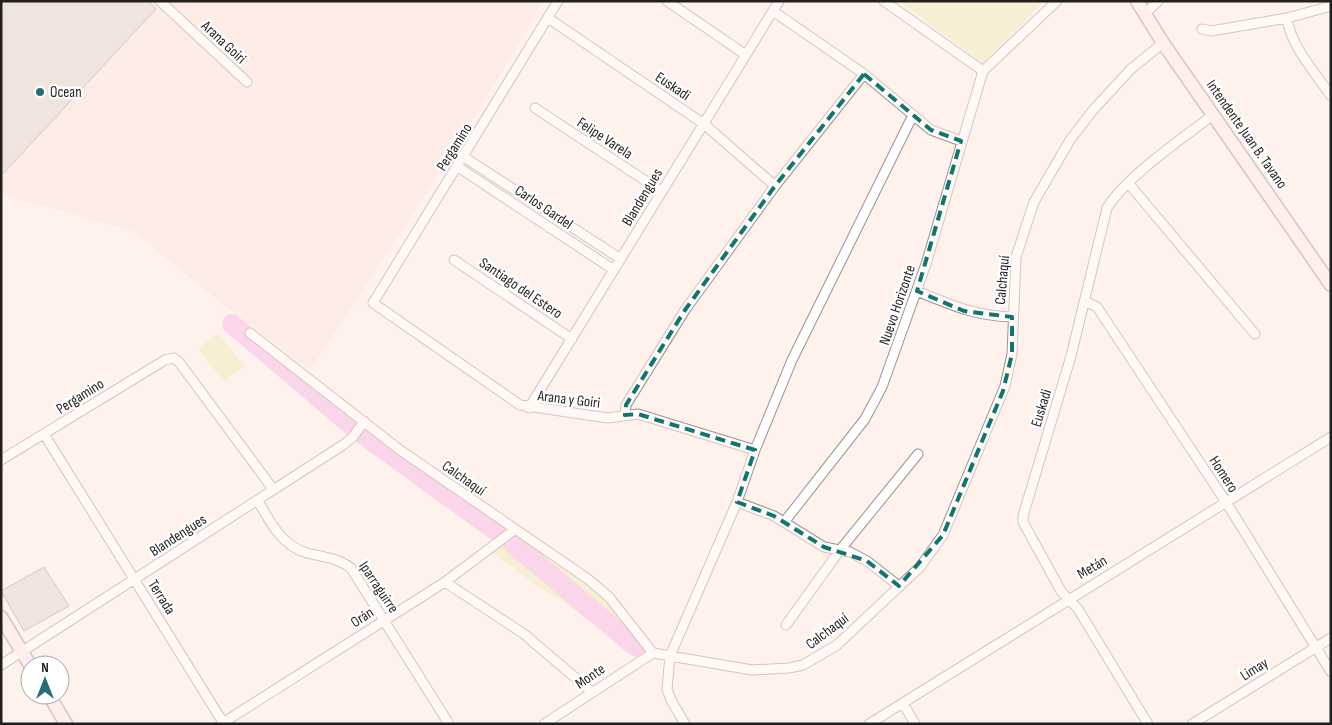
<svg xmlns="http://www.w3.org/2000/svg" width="1332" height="725" viewBox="0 0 1332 725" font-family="'Sofia Sans Condensed',sans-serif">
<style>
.built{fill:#f8e4dc}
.green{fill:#eaecb4}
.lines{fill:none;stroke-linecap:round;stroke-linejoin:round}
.river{stroke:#f7b2e5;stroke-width:20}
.building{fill:#ddd6cd;stroke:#a19b92}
.street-casing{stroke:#9d918d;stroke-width:11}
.secondary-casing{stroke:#9d918d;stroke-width:15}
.street{stroke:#fff;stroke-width:9}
.secondary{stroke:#fee9ec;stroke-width:12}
.marked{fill:none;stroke:#0f766e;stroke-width:4;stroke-dasharray:10 6;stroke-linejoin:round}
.poi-dot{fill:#256e78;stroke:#fff;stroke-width:2}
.labels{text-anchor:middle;stroke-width:5;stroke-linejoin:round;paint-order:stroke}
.street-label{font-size:15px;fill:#231f1d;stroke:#fff}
.poi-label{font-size:15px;fill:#231f1d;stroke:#fff;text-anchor:start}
</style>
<rect width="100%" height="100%" fill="#fff2ed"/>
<path class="built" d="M 1,1 L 544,1 L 452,154 L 310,370 L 216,299 L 133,231 L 1,194 Z"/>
<path class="green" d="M 898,1 L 1044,1 L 983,63 Z
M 218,333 L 245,366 L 224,382 L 198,349 Z
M 513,537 L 522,541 L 588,583 L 614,610 L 641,645 L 639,653 L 623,649 L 593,624 L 561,600 L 542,590 L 492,552 Z"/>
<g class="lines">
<path class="river" d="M 232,324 L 351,425
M 365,436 L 496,531
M 511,542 L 635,646 L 643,649"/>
</g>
<path class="building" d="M 1,1 L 148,1 L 156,9 L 1,176 Z
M 44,567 L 69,606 L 24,631 L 1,591 Z"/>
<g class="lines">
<g class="street-casing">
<path id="street" d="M 160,1 L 247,82
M 558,1 L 373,303 L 520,405 L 608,418 L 638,414 L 755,450
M 667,1 L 746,55
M 884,1 L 983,71
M 773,11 L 864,74 L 931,130 L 961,141
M 1146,13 L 1158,1
M 548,18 L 704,124 L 775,186
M 1287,18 C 1291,47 1315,72 1331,96
M 1202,29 L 1211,31 L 1287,18 L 1331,6
M 535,108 L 661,191
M 464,157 L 621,259
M 458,167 L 614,270
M 1129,184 L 1255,334
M 454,260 L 572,339
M 917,291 C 951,305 975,316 1012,317
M 1085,301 L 1097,307 L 1226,502 L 1331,672
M 250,333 L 400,450 L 588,579 L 609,597 L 653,653 L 752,670 L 789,668 L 803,665 L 837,645 L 920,567 L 943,535 L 1005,386 L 1012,354 L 1016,257 L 1034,202 L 1070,140 L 1094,109 L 1131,69 L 1163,43
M 529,408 L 779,1
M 625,415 L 626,405 L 685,310 L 775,186 L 864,74
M 44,434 L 224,724
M 1,460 L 165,360 L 174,358 L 179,362 L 273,489
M 258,501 C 270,522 282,546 307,553 C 323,557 338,558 351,568 L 449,724
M 737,502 L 774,516 L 824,547 L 850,552 L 867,561 L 899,586
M 785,521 L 865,419 L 882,387 L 926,264 L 983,71 L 1057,1
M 445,582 L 524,634 L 592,692
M 786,625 L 840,550 L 918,454
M 1,665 L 343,445 L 353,437 L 364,421
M 903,703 L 915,724
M 221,724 L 445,582 L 514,530
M 544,724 L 653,653
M 685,724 L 671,700 L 667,689 L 670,656 L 737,502 L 755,450 L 792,360 L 913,115
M 869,724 L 1331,437
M 1148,724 L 1078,609 L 1061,591 L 1023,522 L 1023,516 L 1071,356 L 1107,208 C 1129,174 1181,140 1214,114
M 1192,724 L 1331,638"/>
</g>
<g class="secondary-casing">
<path id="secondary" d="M 1137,1 L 1163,43 L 1331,285
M 1,617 L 30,665
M 49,695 L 66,724"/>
</g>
<use href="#street" class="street"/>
<use href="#secondary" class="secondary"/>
</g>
<path d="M0 0H1332V725H0ZM 864,74 L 931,130 L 961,141 L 917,291 L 964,311 L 1012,317 L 1012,354 L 1003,391 L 943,535 L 899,586 L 867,561 L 824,547 L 774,516 L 737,502 L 755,450 L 638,414 L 625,415 L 626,405 L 685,310 L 775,186 Z" fill="#fff2ed" fill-opacity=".55" fill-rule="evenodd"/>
<path class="marked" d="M 864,74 L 931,130 L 961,141 L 917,291 L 964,311 L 1012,317 L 1012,354 L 1003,391 L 943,535 L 899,586 L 867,561 L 824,547 L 774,516 L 737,502 L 755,450 L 638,414 L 625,415 L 626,405 L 685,310 L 775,186 Z"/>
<circle class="poi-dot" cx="40" cy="92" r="5"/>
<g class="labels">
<g class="street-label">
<text transform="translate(224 42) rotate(43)" y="5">Arana Goiri</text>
<text transform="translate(673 86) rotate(34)" y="5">Euskadi</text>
<text transform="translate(1247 134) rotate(55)" y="5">Intendente Juan B. Tavano</text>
<text transform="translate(605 138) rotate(33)" y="5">Felipe Varela</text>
<text transform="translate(454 147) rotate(-58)" y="5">Pergamino</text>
<text transform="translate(642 197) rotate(-59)" y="5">Blandengues</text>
<text transform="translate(544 207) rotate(34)" y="5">Carlos Gardel</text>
<text transform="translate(1002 280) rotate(-85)" y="5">Calchaquí</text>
<text transform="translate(521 288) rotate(34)" y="5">Santiago del Estero</text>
<text transform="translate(897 305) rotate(-71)" y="5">Nuevo Horizonte</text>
<text transform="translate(80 396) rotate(-32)" y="5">Pergamino</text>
<text transform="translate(569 399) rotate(7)" y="5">Arana y Goiri</text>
<text transform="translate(1041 408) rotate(-73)" y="5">Euskadi</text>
<text transform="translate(1224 474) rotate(57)" y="5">Homero</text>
<text transform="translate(464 478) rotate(35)" y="5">Calchaquí</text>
<text transform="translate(178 535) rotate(-33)" y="5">Blandengues</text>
<text transform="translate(1092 567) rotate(-31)" y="5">Metán</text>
<text transform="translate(379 587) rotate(56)" y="5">Iparraguirre</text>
<text transform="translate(162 597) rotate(58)" y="5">Terrada</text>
<text transform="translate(362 617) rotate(-33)" y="5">Orán</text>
<text transform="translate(827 631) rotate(-37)" y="5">Calchaquí</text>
<text transform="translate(1254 669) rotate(-32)" y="5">Limay</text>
<text transform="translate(590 676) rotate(-34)" y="5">Monte</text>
</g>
<g class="poi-label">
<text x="50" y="97">Ocean</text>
</g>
</g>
<rect width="1332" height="725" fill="none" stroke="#231f1d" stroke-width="5"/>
<g transform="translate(45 680)"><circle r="24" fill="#ffffff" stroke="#a7a5a5"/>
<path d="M0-4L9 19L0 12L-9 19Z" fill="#256e78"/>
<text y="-8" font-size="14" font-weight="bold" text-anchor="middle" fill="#231f1d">N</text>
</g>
</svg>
